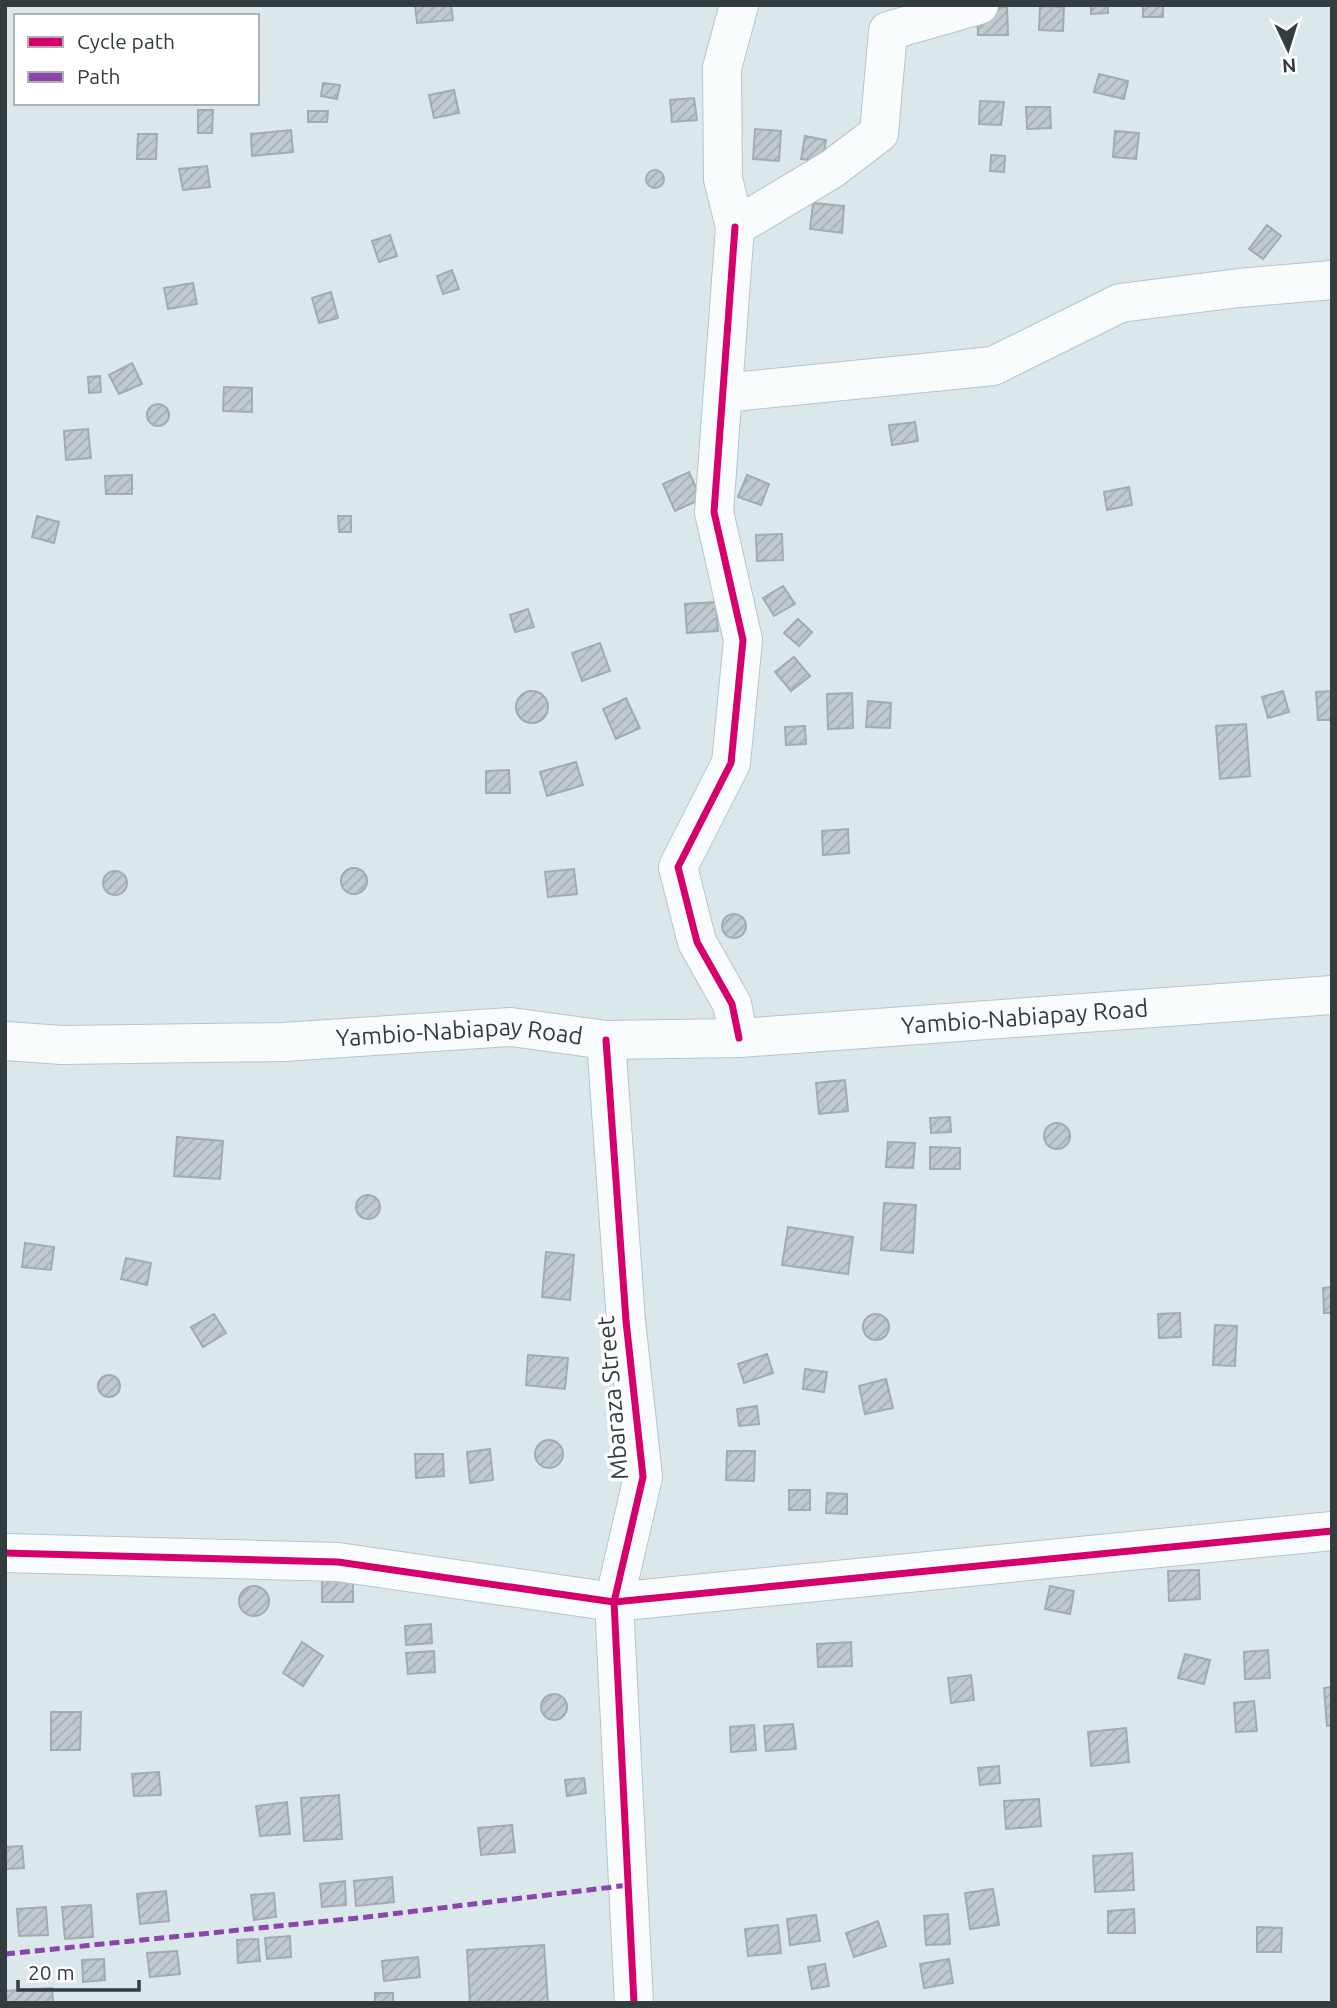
<svg xmlns="http://www.w3.org/2000/svg" width="1337" height="2008" viewBox="0 0 1337 2008" font-family="Ubuntu,sans-serif">
<style>
.building{fill:url(#building-hatch);stroke:#a1acaf;stroke-width:2}
.lines{fill:none;stroke-linecap:round;stroke-linejoin:round}
.minor-casing{stroke:#b9c4c8;stroke-width:40}
.secondary-casing{stroke:#b9c4c8;stroke-width:40}
.minor{stroke:#f9fcfc;stroke-width:38}
.secondary{stroke:#f9fcfc;stroke-width:38}
.quiet{stroke:#8e44ad;stroke-width:5;stroke-dasharray:10 5;stroke-linecap:butt}
.cycleway-casing{stroke:#fff;stroke-width:11}
.cycleway{stroke:#d6006c;stroke-width:7}
.labels{text-anchor:middle;stroke-width:7;stroke-linejoin:round;paint-order:stroke}
.street-label{font-size:24px;fill:#333d40;stroke:#fff}
</style>
<defs>
<pattern id="building-hatch" width="6" height="6" patternUnits="userSpaceOnUse" patternTransform="scale(1.75)"><rect width="6" height="6" fill="#c0cace"/><path d="M-1 1l2-2M0 6l6-6M5 7l2-2" fill="none" stroke="#a5aeb2"/></pattern>
</defs>
<rect width="100%" height="100%" fill="#dae8ec"/>
<path class="building" d="M 415,5 L 451,5 L 453,20 L 417,23 Z
M 1091,5 L 1108,5 L 1108,13 L 1091,14 Z
M 1143,5 L 1163,5 L 1163,17 L 1143,17 Z
M 1040,6 L 1064,7 L 1063,31 L 1039,30 Z
M 1007,7 L 1008,35 L 978,35 L 977,8 Z
M 1099,74 L 1128,81 L 1124,99 L 1094,92 Z
M 323,83 L 340,85 L 337,99 L 321,96 Z
M 454,90 L 459,113 L 434,118 L 429,95 Z
M 694,98 L 697,120 L 672,122 L 670,100 Z
M 980,101 L 1004,102 L 1001,125 L 979,124 Z
M 1026,107 L 1050,107 L 1051,128 L 1027,129 Z
M 198,110 L 213,110 L 212,133 L 198,133 Z
M 308,111 L 328,111 L 327,122 L 308,122 Z
M 755,129 L 781,131 L 779,161 L 753,159 Z
M 291,130 L 293,152 L 252,156 L 251,134 Z
M 1115,131 L 1139,133 L 1136,159 L 1113,157 Z
M 138,134 L 157,134 L 156,159 L 137,159 Z
M 805,136 L 826,140 L 822,162 L 801,159 Z
M 991,155 L 1005,156 L 1004,172 L 990,171 Z
M 207,166 L 210,187 L 183,190 L 179,169 Z
M646 179a9 9 0 1 1 18 0a9 9 0 1 1-18 0Z
M 813,203 L 844,206 L 842,233 L 810,229 Z
M 1267,225 L 1281,236 L 1263,259 L 1249,249 Z
M 390,235 L 397,256 L 379,262 L 372,241 Z
M 452,270 L 459,289 L 443,294 L 437,276 Z
M 193,283 L 197,304 L 168,309 L 164,288 Z
M 331,292 L 338,318 L 319,323 L 312,298 Z
M 132,363 L 142,384 L 119,394 L 109,375 Z
M 100,376 L 101,392 L 89,393 L 88,377 Z
M 224,387 L 252,388 L 252,412 L 223,411 Z
M147 415a11 11 0 1 1 22 0a11 11 0 1 1-22 0Z
M 915,422 L 918,441 L 892,445 L 889,425 Z
M 88,429 L 91,458 L 66,460 L 64,431 Z
M 689,472 L 701,499 L 675,511 L 663,484 Z
M 132,475 L 132,494 L 106,494 L 105,476 Z
M 747,475 L 769,484 L 761,505 L 738,497 Z
M 1129,487 L 1132,505 L 1107,510 L 1104,492 Z
M 37,516 L 59,522 L 54,543 L 32,537 Z
M 338,516 L 351,516 L 351,532 L 339,532 Z
M 782,534 L 783,560 L 757,561 L 756,535 Z
M 783,586 L 795,604 L 774,616 L 763,598 Z
M 716,602 L 718,631 L 687,633 L 685,604 Z
M 528,609 L 534,627 L 515,632 L 510,615 Z
M 798,619 L 812,632 L 799,646 L 784,633 Z
M 600,643 L 610,671 L 582,681 L 572,653 Z
M 794,657 L 810,676 L 791,691 L 775,672 Z
M 1283,691 L 1289,712 L 1268,718 L 1262,697 Z
M 1332,691 L 1332,720 L 1318,720 L 1316,692 Z
M516 707a16 16 0 1 1 32 0a16 16 0 1 1-32 0Z
M 852,693 L 853,728 L 828,729 L 827,694 Z
M 626,698 L 640,728 L 616,739 L 603,709 Z
M 868,701 L 891,703 L 890,728 L 866,727 Z
M 1246,724 L 1250,776 L 1220,779 L 1216,726 Z
M 805,726 L 806,744 L 786,745 L 785,727 Z
M 576,762 L 583,785 L 547,796 L 540,772 Z
M 509,770 L 510,793 L 486,793 L 486,771 Z
M 848,829 L 849,853 L 823,855 L 822,831 Z
M341 881a13 13 0 1 1 26 0a13 13 0 1 1-26 0Z
M 574,869 L 577,894 L 548,897 L 545,872 Z
M103 883a12 12 0 1 1 24 0a12 12 0 1 1-24 0Z
M722 926a12 12 0 1 1 24 0a12 12 0 1 1-24 0Z
M 845,1080 L 848,1111 L 819,1114 L 816,1083 Z
M 950,1117 L 951,1132 L 931,1133 L 930,1118 Z
M1044 1136a13 13 0 1 1 26 0a13 13 0 1 1-26 0Z
M 177,1137 L 223,1141 L 220,1179 L 174,1176 Z
M 888,1142 L 915,1143 L 913,1168 L 886,1167 Z
M 930,1147 L 960,1148 L 960,1169 L 930,1169 Z
M356 1207a12 12 0 1 1 24 0a12 12 0 1 1-24 0Z
M 884,1203 L 916,1205 L 913,1253 L 881,1250 Z
M 788,1227 L 853,1237 L 848,1274 L 782,1265 Z
M 25,1243 L 54,1247 L 51,1270 L 22,1267 Z
M 546,1252 L 574,1255 L 570,1300 L 542,1297 Z
M 126,1258 L 151,1263 L 147,1285 L 121,1279 Z
M 1332,1287 L 1332,1313 L 1324,1313 L 1323,1288 Z
M 1180,1313 L 1181,1337 L 1159,1338 L 1158,1314 Z
M 214,1314 L 226,1333 L 203,1347 L 191,1327 Z
M863 1327a13 13 0 1 1 26 0a13 13 0 1 1-26 0Z
M 1215,1325 L 1237,1326 L 1235,1366 L 1213,1365 Z
M 767,1354 L 773,1373 L 744,1383 L 738,1364 Z
M 528,1355 L 568,1358 L 565,1389 L 526,1385 Z
M 805,1369 L 827,1372 L 824,1392 L 803,1389 Z
M98 1386a11 11 0 1 1 22 0a11 11 0 1 1-22 0Z
M 886,1379 L 893,1408 L 865,1414 L 859,1386 Z
M 757,1406 L 759,1424 L 739,1426 L 737,1409 Z
M535 1454a14 14 0 1 1 28 0a14 14 0 1 1-28 0Z
M 490,1449 L 493,1480 L 470,1483 L 467,1452 Z
M 727,1451 L 755,1451 L 754,1481 L 726,1480 Z
M 415,1454 L 443,1454 L 444,1476 L 416,1478 Z
M 789,1490 L 810,1490 L 810,1510 L 789,1510 Z
M 827,1493 L 847,1494 L 847,1514 L 826,1513 Z
M 1199,1570 L 1200,1599 L 1169,1601 L 1168,1571 Z
M 322,1580 L 353,1580 L 353,1602 L 322,1602 Z
M 1050,1586 L 1074,1591 L 1070,1614 L 1045,1609 Z
M239 1601a15 15 0 1 1 30 0a15 15 0 1 1-30 0Z
M 431,1624 L 432,1643 L 406,1645 L 405,1626 Z
M 302,1642 L 323,1656 L 303,1686 L 283,1673 Z
M 851,1642 L 852,1666 L 818,1667 L 817,1644 Z
M 1268,1650 L 1270,1678 L 1245,1679 L 1244,1652 Z
M 434,1651 L 435,1672 L 408,1674 L 406,1653 Z
M 1185,1654 L 1210,1660 L 1204,1684 L 1178,1678 Z
M 971,1675 L 974,1700 L 951,1703 L 948,1678 Z
M 1332,1687 L 1332,1725 L 1327,1726 L 1324,1688 Z
M541 1707a13 13 0 1 1 26 0a13 13 0 1 1-26 0Z
M 1254,1701 L 1257,1731 L 1236,1732 L 1234,1703 Z
M 51,1712 L 81,1712 L 80,1750 L 51,1750 Z
M 793,1724 L 796,1749 L 766,1751 L 764,1726 Z
M 754,1725 L 756,1750 L 731,1752 L 730,1727 Z
M 1126,1728 L 1129,1762 L 1091,1766 L 1088,1732 Z
M 999,1766 L 1000,1783 L 980,1785 L 978,1768 Z
M 159,1772 L 161,1795 L 134,1796 L 132,1774 Z
M 584,1778 L 586,1793 L 567,1796 L 565,1780 Z
M 339,1795 L 342,1839 L 304,1841 L 301,1798 Z
M 1039,1799 L 1041,1826 L 1006,1829 L 1004,1801 Z
M 287,1802 L 290,1834 L 260,1836 L 256,1806 Z
M 512,1825 L 515,1852 L 481,1855 L 478,1828 Z
M 22,1846 L 24,1868 L 5,1869 L 5,1847 Z
M 1132,1853 L 1134,1890 L 1095,1892 L 1093,1856 Z
M 392,1877 L 394,1902 L 356,1906 L 354,1881 Z
M 345,1881 L 346,1905 L 322,1907 L 320,1884 Z
M 993,1889 L 999,1925 L 970,1929 L 965,1893 Z
M 166,1891 L 169,1921 L 140,1924 L 137,1894 Z
M 274,1893 L 276,1917 L 254,1920 L 251,1895 Z
M 91,1905 L 93,1937 L 65,1939 L 62,1907 Z
M 46,1907 L 48,1935 L 19,1936 L 17,1909 Z
M 1134,1909 L 1135,1933 L 1108,1933 L 1108,1911 Z
M 948,1914 L 950,1944 L 926,1945 L 924,1916 Z
M 816,1915 L 820,1941 L 790,1945 L 787,1919 Z
M 878,1921 L 886,1946 L 854,1957 L 846,1933 Z
M 778,1925 L 781,1953 L 748,1956 L 745,1929 Z
M 1257,1927 L 1282,1928 L 1281,1952 L 1257,1952 Z
M 290,1936 L 291,1957 L 267,1959 L 265,1938 Z
M 258,1939 L 260,1961 L 238,1963 L 237,1940 Z
M 544,1945 L 548,2003 L 470,2003 L 467,1950 Z
M 177,1951 L 180,1974 L 150,1977 L 147,1953 Z
M 418,1957 L 420,1977 L 384,1981 L 382,1961 Z
M 104,1959 L 105,1980 L 83,1982 L 82,1960 Z
M 949,1959 L 953,1983 L 924,1988 L 920,1964 Z
M 825,1964 L 829,1986 L 812,1989 L 808,1967 Z
M 52,1988 L 53,2003 L 5,2003 L 5,1991 Z
M 375,1993 L 393,1993 L 393,2003 L 375,2003 Z"/>
<g class="lines">
<g class="minor-casing">
<path id="minor" d="M 739,5 L 722,68 L 723,179 L 735,227 L 832,169 L 879,133 L 888,31 L 979,5
M 735,227 L 714,512 L 743,640 L 731,763 L 678,867 L 697,942 L 732,1004 L 739,1038
M 723,393 L 993,366 L 1120,303 L 1239,288 L 1332,280
M 606,1040 L 626,1321 L 643,1477 L 614,1602 L 634,2003
M 5,1553 L 338,1562 L 614,1602 L 1332,1531"/>
</g>
<g class="secondary-casing">
<g id="secondary">
<path id="s1" d="M 5,1041 L 62,1045 L 283,1042 L 511,1027 L 606,1040 L 739,1038 L 1332,995"/>
</g>
</g>
<use href="#minor" class="minor"/>
<use href="#secondary" class="secondary"/>
<path class="quiet" d="M 5,1954 L 367,1917 L 629,1885"/>
<g class="cycleway-casing">
<path id="cycleway" d="M 735,227 L 714,512 L 743,640 L 731,763 L 678,867 L 697,942 L 732,1004 L 739,1038
M 606,1040 L 626,1321 L 643,1477 L 614,1602 L 634,2003
M 5,1553 L 338,1562 L 614,1602 L 1332,1531"/>
</g>
<use href="#cycleway" class="cycleway"/>
</g>
<g class="labels">
<g class="street-label">
<text dy="8" stroke="none"><textPath href="#s1" startOffset="1022">Yambio-Nabiapay Road</textPath></text>
<text dy="8" stroke="none"><textPath href="#s1" startOffset="455">Yambio-Nabiapay Road</textPath></text>
<text transform="translate(613 1398) rotate(-95)" y="8">Mbaraza Street</text>
</g>
</g>
<rect width="1337" height="2008" fill="none" stroke="#333d40" stroke-width="14"/>
<rect x="14" y="14" width="245" height="91" fill="#ffffff" stroke="#adb1b3" stroke-width="2"/>
<rect x="28" y="37" width="35" height="10" fill="#d6006c" stroke="#adb1b3" stroke-width="2"/>
<text x="77" y="49" font-size="21" fill="#333d40">Cycle path</text>
<rect x="28" y="72" width="35" height="10" fill="#8e44ad" stroke="#adb1b3" stroke-width="2"/>
<text x="77" y="84" font-size="21" fill="#333d40">Path</text>
<g transform="translate(1288 49) rotate(176)" stroke="#ffffff" stroke-width="5" paint-order="stroke">
<path d="M0-5L12 26L0 18L-12 26Z" fill="#333d40"/>
<text y="-10" font-size="19" font-weight="bold" text-anchor="middle" fill="#333d40">N</text>
</g>
<path d="M18 1980v10h121v-10" fill="none" stroke="#333d40" stroke-width="3.5"/>
<text x="28" y="1980" font-size="21" fill="#333d40" stroke="#ffffff" stroke-width="5" paint-order="stroke">20 m</text>
</svg>
